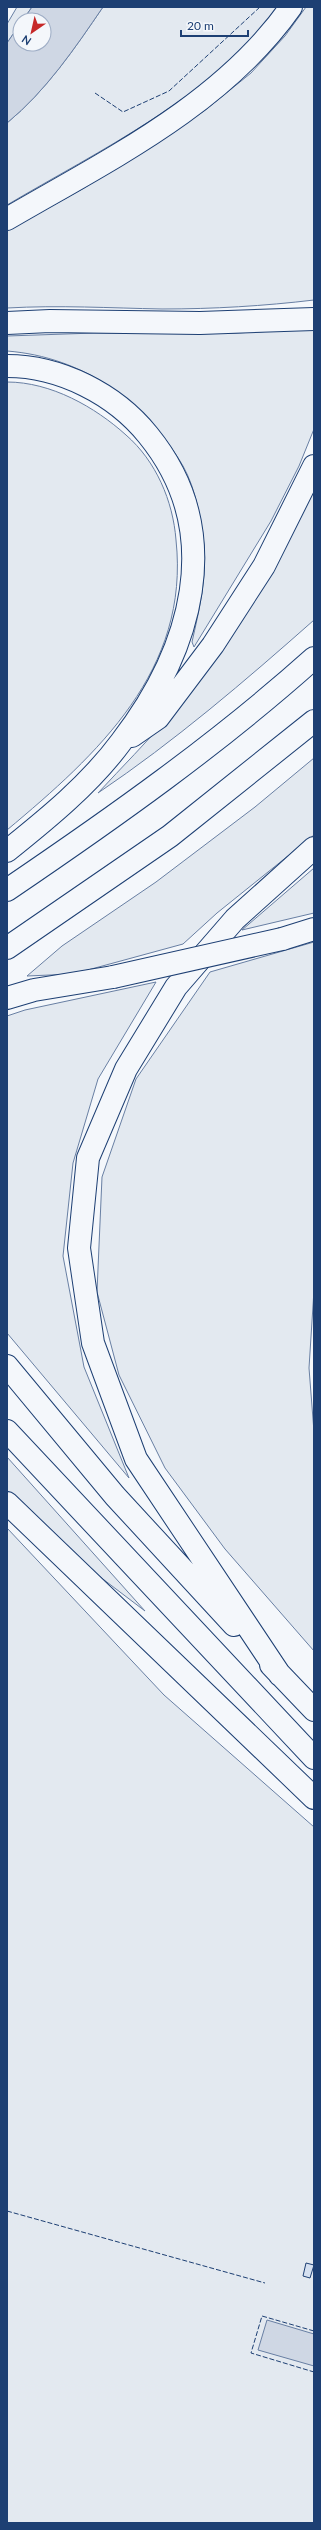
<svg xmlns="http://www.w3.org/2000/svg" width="321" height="2530" viewBox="0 0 321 2530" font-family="Lato,sans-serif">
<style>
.green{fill:#e3e9f0;stroke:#687fa3}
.water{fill:#cfd7e4;stroke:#687fa3}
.building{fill:#d5e0f0;stroke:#1d3f73}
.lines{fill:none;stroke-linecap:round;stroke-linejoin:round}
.highway-casing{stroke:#1d3f73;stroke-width:24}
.highway{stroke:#f4f7fb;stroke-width:22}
.highway-bridge-casing{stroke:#1d3f73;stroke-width:24;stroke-linecap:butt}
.highway-bridge{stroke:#f4f7fb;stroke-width:22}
.fence{stroke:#1d3f73;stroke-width:1;stroke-dasharray:5 2;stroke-linecap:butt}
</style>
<rect width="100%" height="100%" fill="#f4f7fb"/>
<path class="green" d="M 17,7 L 32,7 L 23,20 L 20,20 L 20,24 L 7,43 L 7,24 Z
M 103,7 L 278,7 C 218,94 96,152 7,205 L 7,123 C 46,91 75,48 103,7 Z
M 306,7 L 314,7 L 314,300 C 264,306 213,309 162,309 C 110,308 59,305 7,308 L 7,231 L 84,188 L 204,111 L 251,73 L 285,36 Z
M 314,329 L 314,429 L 299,466 L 271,521 L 194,647 L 192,642 C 199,611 207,577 204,545 C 201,520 196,489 183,466 C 145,401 83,357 7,351 L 7,336 L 95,333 L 236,333 Z
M 7,382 C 51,382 95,407 126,435 C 156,461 173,501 176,540 C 190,670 98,754 7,830 Z
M 314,490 L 314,620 C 245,681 175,741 98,793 C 122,767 147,742 170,715 C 228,648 275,570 314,490 Z
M 314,758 L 314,835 L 217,913 L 183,944 L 73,974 L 27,976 L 62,946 L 156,882 L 255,807 Z
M 314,868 L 314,913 L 242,930 Z
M 314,942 L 314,1290 L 309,1368 L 314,1432 L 314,1651 L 225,1549 L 165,1468 L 119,1375 L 97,1292 L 102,1177 L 136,1079 L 210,972 Z
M 156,982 L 98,1079 L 73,1163 L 63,1256 L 84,1367 L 129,1478 L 7,1333 L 7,1016 L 25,1010 Z
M 7,1457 L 145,1611 L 62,1548 L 7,1490 Z
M 7,1528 L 164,1695 L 314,1827 L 314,2523 L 7,2523 Z"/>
<path class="water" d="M 32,7 L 103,7 C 75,48 46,91 7,123 L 7,43 L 20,24 L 20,44 L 44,44 L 44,20 L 23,20 Z
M 267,2320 L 314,2334 L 314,2366 L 258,2350 Z"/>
<path class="building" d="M 306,2263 L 314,2265 L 310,2278 L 303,2276 Z"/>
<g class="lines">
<g class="highway-casing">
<path id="highway" d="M 7,219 C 108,160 222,105 291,7
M 7,323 L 50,321 L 200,323 L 314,319
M 7,366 C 60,366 115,394 148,435 C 228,533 191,651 121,742 C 90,784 47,819 7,851
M 132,736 L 158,718 L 213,645 L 264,566 L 314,466
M 7,890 C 113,818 218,744 314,658
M 282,939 L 314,929
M 7,948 L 170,836 L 314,721
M 7,998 L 34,990 L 113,977
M 7,1366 L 115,1496 L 234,1625
M 7,1431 L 314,1758
M 7,1503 L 314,1798
M 271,1665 L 314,1710
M 280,1675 L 136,1459 L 93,1343 L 79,1248 L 88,1158 L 126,1069 L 176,987 L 235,919 L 314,848"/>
</g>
<use href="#highway" class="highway"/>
<g class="highway-bridge-casing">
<path id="highway-bridge" d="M 113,977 L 282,939"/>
</g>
<use href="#highway-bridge" class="highway-bridge"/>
<path class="fence" d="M 95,93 L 123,112 L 169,91 L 260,7
M 7,2211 L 265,2283
M 314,2331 L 262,2316 L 251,2353 L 314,2372"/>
</g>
<rect width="321" height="2530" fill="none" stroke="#1d3f73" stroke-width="16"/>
<g transform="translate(32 32) rotate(214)"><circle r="19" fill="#f4f7fb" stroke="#9eadc5"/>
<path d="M0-3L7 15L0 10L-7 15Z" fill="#c62828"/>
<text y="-6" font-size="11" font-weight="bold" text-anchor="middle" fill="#1d3f73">N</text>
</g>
<path d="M181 30v6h67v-6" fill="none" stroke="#1d3f73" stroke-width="2"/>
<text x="187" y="30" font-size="12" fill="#1d3f73" stroke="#f4f7fb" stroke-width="3" paint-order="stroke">20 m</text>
</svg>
